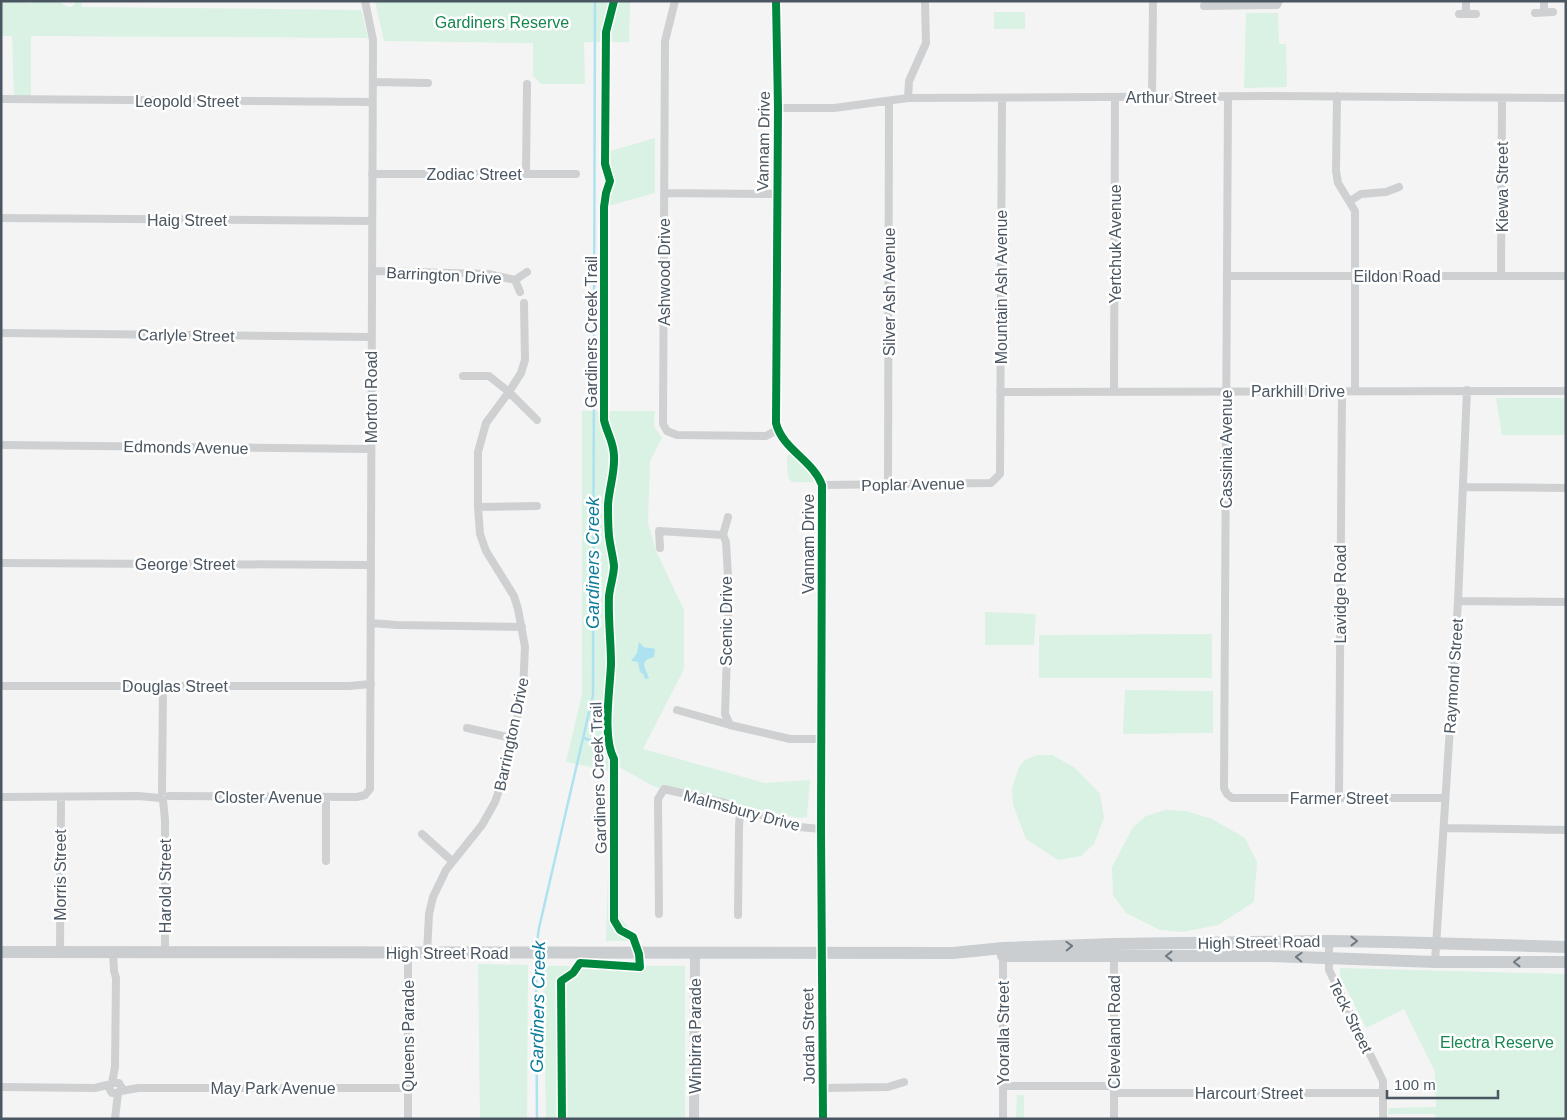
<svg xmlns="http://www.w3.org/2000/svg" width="1567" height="1120" viewBox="0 0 1567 1120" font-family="Helvetica,sans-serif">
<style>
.green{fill:#d9f2e3}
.water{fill:#aee2f0}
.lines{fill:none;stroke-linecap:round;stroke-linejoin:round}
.stream{stroke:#aee2f0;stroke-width:2.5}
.minor{stroke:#ced0d2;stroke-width:8}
.tertiary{stroke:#ced0d2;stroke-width:10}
.primary{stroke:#caced1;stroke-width:12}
.cycleway-casing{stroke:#fff;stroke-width:11}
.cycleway{stroke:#00873e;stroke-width:8}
.oneway{stroke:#707a83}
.labels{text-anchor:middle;stroke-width:5;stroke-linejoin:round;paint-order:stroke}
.park-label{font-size:16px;fill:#17864f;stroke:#fff}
.street-label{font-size:16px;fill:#4a5661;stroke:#fff}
.water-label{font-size:18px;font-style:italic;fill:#0c7c9b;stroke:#fff}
</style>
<rect width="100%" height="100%" fill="#f4f4f4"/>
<path class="green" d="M 1,1 L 27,1 L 31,4 L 33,1 L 58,1 L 68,7 L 72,7 L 76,1 L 81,1 L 82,7 L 361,10 L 368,38 L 31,36 L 31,96 L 14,96 L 12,36 L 1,36 Z
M 375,1 L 630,1 L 629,42 L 584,42 L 585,84 L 541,84 L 533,76 L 533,43 L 384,41 Z
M 994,12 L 1025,12 L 1025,29 L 994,29 Z
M 1246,13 L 1278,13 L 1279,44 L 1286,44 L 1287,87 L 1244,88 Z
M 655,138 L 655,193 L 608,206 L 607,152 Z
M 1496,398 L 1566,398 L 1566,435 L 1502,435 Z
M 582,411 L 655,411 L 654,426 L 662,438 L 650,461 L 648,523 L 657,553 L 684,610 L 684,669 L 643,749 L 765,783 L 810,780 L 807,817 L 799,818 L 655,787 L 619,767 L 620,917 L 639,941 L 606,941 L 611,771 L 566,762 L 582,694 Z
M 791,453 L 813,475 L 816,482 C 786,482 788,487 787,456 Z
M 985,612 L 1036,614 L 1034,645 L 985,645 Z
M 1212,634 L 1212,678 L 1039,678 L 1039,635 Z
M 1125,690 L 1213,691 L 1213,733 L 1123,734 Z
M 1037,755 L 1052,755 L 1074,767 L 1100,794 L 1104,818 L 1094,844 L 1081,856 L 1058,860 L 1026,839 L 1013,805 L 1012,788 L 1019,767 L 1025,760 Z
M 1165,810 L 1186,811 L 1212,819 L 1245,838 L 1257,862 L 1254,902 L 1218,925 L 1182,932 L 1160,930 L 1126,913 L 1113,895 L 1112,867 L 1133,827 L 1146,816 Z
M 478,964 L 528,965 L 527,1119 L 480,1119 Z
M 543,966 L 685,966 L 685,1119 L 546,1119 Z
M 1340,968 L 1566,974 L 1566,1119 L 1436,1119 L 1435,1114 L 1388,1114 L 1389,1108 L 1436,1107 L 1435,1072 L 1404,1009 L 1366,1028 L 1340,976 Z
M 1017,1095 L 1024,1095 L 1024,1119 L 1016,1119 Z"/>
<path class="water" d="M 639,642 C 646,651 647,646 655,649 L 654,657 C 638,661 646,668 649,678 L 647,679 L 644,678 L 644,675 L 640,672 L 638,662 L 631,661 L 637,653 Z"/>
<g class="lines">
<path class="stream" d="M 584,738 L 599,744
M 536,948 L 539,928 L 593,695 L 595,1
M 536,956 L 537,1119"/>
<path class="minor" d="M 675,1 L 665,41 L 663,424 L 667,431 L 677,435 L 766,436 L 777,430
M 776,1 L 778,108 L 776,423 C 782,449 813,460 822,485 L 821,829 L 823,1119
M 1466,1 L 1466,14
M 1204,6 L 1277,5 L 1279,1
M 1544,12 L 1544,1
M 1535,13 L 1553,12
M 1459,14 L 1476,14
M 373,82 L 428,83
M 1337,96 L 1336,171 L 1338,183 L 1355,211 L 1355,390
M 1152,97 L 1153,1
M 1228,97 L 1224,788 L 1227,794 L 1232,798 L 1445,798
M 908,98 L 909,81 L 926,43 L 925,1
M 1,99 L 372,102
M 778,108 L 834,108 L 908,98 L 1268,96 L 1566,98
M 372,174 L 576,174
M 526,174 L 527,84
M 664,193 L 776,194
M 1350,201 L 1361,194 L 1386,192 L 1399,187
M 1,218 L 372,221
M 373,271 L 488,274 L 515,280 L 527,272
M 1228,276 L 1566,276
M 1501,276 L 1502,98
M 515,280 L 520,292
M 1,333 L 371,337
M 463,376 L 489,376 L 509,392 L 537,420
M 1114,391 L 1115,98
M 1000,392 L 1566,391
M 1,445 L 370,449
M 888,484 L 889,101
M 822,485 L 991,483 L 1000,474 L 1002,99
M 1463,487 L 1566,488
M 478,507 L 537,506
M 728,517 L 723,535 L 726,542 L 729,593 L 725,714 L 730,725
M 660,548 L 659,531 L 723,535
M 1,563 L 370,565
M 1458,601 L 1566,602
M 371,623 L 397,625 L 522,627
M 1,686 L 349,686 L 371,684
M 677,710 L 730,725 L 790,739 L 821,739
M 467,728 L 512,738
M 162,792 L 163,686
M 169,796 L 357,797 L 365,795 L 370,789 L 373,40 L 365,1
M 1,797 L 138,796 L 160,798
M 1339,798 L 1342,390
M 163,800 L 165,820 L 165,952
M 1444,828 L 1566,830
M 422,834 L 452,861
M 326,861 L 326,797
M 659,914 L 658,799 L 664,789 L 725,803 L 740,812 L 761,815 L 799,827 L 821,829
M 738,915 L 739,827 L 740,812
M 1329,941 L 1329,970 L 1383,1081 L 1383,1119
M 60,952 L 61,797
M 427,953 L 429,914 L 433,897 L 446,870 L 482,825 L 495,802 L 504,776 L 523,691 L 525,647 L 518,609 L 514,596 L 486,551 L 480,534 L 478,507 L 478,452 L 486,423 L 509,392 L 521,373 L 525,360 L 524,303
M 1003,953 L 1003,1119
M 1114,954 L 1114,1119
M 1435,962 L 1458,601 L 1467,390
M 112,1083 L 115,1067 L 116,978 L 114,971 L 113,952
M 1003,1086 L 1114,1086
M 1,1087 L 95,1088 L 111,1084
M 822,1088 L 888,1087 L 904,1082
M 121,1091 L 138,1088 L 408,1088
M 1114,1093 L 1383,1093
M 115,1119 L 118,1093 L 122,1088 L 119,1083 L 112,1083 C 109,1086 109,1090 112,1093 L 118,1093
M 408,1119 L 408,953"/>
<path class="tertiary" d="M 694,1119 L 695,954"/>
<path class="primary" d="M 1,952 L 953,953 L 1003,948 L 1114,944 L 1329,941 L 1391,942 L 1566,947
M 1003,956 L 1270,956 L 1435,962 L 1566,962"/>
<g class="cycleway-casing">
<path id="cycleway" d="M 776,1 L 778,108 L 776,423 C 782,449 813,460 822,485 L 821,829 L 823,1119
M 562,1119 L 561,981 L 573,973 L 580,963 L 640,967 L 639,954 L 633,937 L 620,930 L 614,920 L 614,759 C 602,737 610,690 611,664 C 611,642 608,619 609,596 C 610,586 614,575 614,566 C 613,556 610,546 609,536 C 608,526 608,515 608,505 C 609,488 615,473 614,456 C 614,443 607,433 604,420 L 604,207 L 606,193 L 610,181 L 605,164 L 606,32 L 614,1"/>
</g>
<use href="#cycleway" class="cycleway"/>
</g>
<defs><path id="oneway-chevron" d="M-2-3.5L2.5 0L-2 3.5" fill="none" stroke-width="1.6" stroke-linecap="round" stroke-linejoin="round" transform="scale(1.25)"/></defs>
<g class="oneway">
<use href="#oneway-chevron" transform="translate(1354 941)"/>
<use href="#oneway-chevron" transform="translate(1069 946) rotate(-2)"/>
<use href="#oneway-chevron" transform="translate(1169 956) rotate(-180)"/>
<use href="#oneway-chevron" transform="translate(1299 957) rotate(-178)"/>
<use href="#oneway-chevron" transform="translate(1517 962) rotate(-180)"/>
</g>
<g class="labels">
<g class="park-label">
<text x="502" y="28">Gardiners Reserve</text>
<text x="1497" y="1048">Electra Reserve</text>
</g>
<g class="street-label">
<text x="1171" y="103">Arthur Street</text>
<text x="187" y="107">Leopold Street</text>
<text transform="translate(763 141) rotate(-89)" y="6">Vannam Drive</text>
<text x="474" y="180">Zodiac Street</text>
<text transform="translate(1502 187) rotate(-90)" y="6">Kiewa Street</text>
<text x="187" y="226">Haig Street</text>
<text transform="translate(1115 244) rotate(-90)" y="6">Yertchuk Avenue</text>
<text transform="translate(664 272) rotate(-90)" y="6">Ashwood Drive</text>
<text transform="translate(444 275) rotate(3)" y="6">Barrington Drive</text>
<text x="1397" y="282">Eildon Road</text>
<text transform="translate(1001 287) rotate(-90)" y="6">Mountain Ash Avenue</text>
<text transform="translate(889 292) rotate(-90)" y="6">Silver Ash Avenue</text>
<text transform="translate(591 332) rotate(-90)" y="6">Gardiners Creek Trail</text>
<text transform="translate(186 335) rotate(1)" y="6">Carlyle Street</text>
<text x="1298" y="397">Parkhill Drive</text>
<text transform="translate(371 397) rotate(-90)" y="6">Morton Road</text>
<text transform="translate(186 447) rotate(1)" y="6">Edmonds Avenue</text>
<text transform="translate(1226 449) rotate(-90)" y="6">Cassinia Avenue</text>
<text transform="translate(913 484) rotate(-1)" y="6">Poplar Avenue</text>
<text transform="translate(808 544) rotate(-90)" y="6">Vannam Drive</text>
<text x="185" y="570">George Street</text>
<text transform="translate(1340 594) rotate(-90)" y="6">Lavidge Road</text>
<text transform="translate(726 621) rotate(-90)" y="6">Scenic Drive</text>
<text transform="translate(1453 676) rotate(-86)" y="6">Raymond Street</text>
<text x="175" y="692">Douglas Street</text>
<text transform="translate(511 734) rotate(-78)" y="6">Barrington Drive</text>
<text transform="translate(598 778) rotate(-92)" y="6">Gardiners Creek Trail</text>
<text x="268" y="803">Closter Avenue</text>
<text x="1339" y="804">Farmer Street</text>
<text transform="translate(742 810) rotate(15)" y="6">Malmsbury Drive</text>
<text transform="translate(60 875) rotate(-90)" y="6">Morris Street</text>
<text transform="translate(165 886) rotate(-90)" y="6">Harold Street</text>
<text transform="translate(1259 942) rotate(-1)" y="6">High Street Road</text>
<text x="447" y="959">High Street Road</text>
<text transform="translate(1351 1016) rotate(64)" y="6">Teck Street</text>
<text transform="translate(1114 1032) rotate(-90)" y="6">Cleveland Road</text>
<text transform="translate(1003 1033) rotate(-90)" y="6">Yooralla Street</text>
<text transform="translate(408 1036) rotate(-90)" y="6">Queens Parade</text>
<text transform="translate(695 1036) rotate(-90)" y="6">Winbirra Parade</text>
<text transform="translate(808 1036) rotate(-91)" y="6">Jordan Street</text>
<text x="273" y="1094">May Park Avenue</text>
<text x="1249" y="1099">Harcourt Street</text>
</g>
<g class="water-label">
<text transform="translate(593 563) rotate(-90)" y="6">Gardiners Creek</text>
<text transform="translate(538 1007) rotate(-89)" y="6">Gardiners Creek</text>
</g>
</g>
<rect width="1567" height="1120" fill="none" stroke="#4a5661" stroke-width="5"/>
<path d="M1387 1090v8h111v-8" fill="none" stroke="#4a5661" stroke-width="2.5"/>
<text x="1394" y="1090" font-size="15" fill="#4a5661" stroke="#ffffff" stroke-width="4" paint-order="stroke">100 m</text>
</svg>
